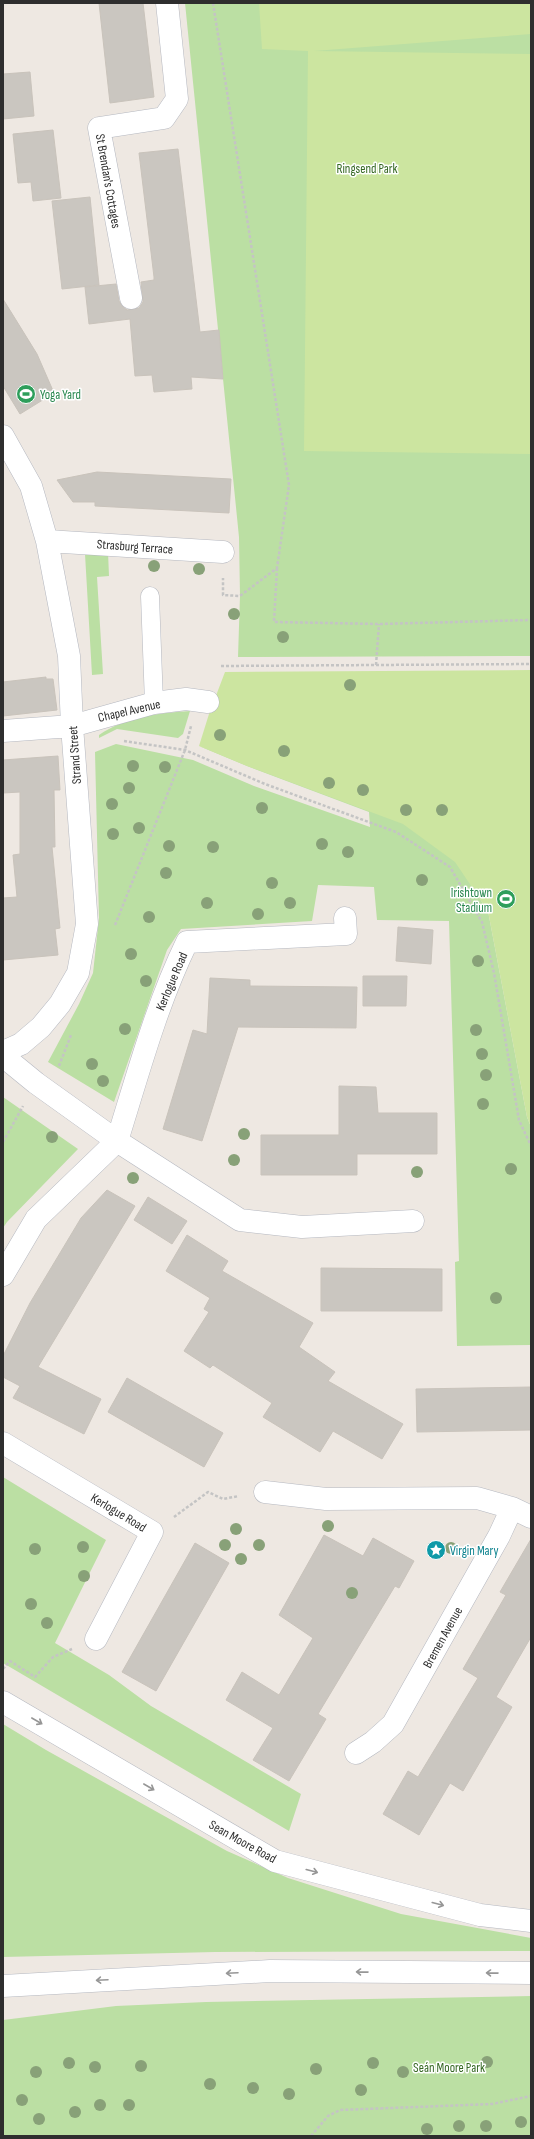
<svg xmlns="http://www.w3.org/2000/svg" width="534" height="2139" viewBox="0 0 534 2139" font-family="'Sofia Sans Condensed',sans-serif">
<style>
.green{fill:#bbdfa3}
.pitch{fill:#cce5a0}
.building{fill:#cac6c0;stroke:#c9c3bb}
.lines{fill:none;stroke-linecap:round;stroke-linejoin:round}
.lane-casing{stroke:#b5b8c0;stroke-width:19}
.street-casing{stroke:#b5b8c0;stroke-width:23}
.secondary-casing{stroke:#b5b8c0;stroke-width:23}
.path{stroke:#c4c4c4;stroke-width:2.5;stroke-dasharray:3 2;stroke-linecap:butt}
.lane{stroke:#fff;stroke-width:18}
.street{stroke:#fff;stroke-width:22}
.secondary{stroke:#fff;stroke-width:22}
.tree{fill:#88a178}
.oneway{stroke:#969696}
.labels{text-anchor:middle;stroke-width:3;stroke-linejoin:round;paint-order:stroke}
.park-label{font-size:13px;fill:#346722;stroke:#fff}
.street-label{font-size:13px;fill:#2e2e2e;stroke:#fff}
.leisure-label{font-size:13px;fill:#27864d;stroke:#fff;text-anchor:start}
.culture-label{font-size:13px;fill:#0d838f;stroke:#fff;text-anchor:start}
</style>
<rect width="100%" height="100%" fill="#eee8e2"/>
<path class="green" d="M 185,3 L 531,3 L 531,656 L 238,657 L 240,596 L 239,537 Z
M 108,552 L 109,576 L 97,577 L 103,674 L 92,675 L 85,554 Z
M 190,711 L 183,734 L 178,738 L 117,729 L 99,738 L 99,735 C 125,717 159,713 190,711 Z
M 116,744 L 193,760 L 254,786 L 370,827 L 369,812 L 247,766 L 199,746 L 468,835 L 472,887 L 488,911 L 527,1117 L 531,1127 L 531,1345 L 457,1346 L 455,1262 L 459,1261 L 449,921 L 377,920 L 374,887 L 318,885 L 312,921 L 181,929 L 167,950 L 114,1102 L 48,1062 L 79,1004 L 93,973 L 99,918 L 95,752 Z
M 3,1097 L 78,1149 L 7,1222 L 3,1228 Z
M 3,1477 L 106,1540 L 55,1643 L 109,1675 L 151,1706 L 301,1794 L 289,1831 L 3,1663 Z
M 3,1724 L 46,1750 L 227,1851 L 288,1878 L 401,1914 L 531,1938 L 531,1951 L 215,1952 L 3,1957 Z
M 531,1996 L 531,2136 L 3,2136 L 3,2020 L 116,2006 L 206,2002 Z"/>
<path class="pitch" d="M 259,3 L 531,3 L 531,34 L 314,51 L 531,54 L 531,454 L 304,451 L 308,51 L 262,49 Z
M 531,670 L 531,1127 L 527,1117 L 488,911 L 455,862 L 403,824 L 247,766 L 199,746 L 209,714 L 225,672 Z"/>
<path class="building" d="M 99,3 L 143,3 L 154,97 L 110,103 Z
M 30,72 L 34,116 L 3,119 L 3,74 Z
M 53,130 L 61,198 L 33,201 L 31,182 L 18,183 L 13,134 Z
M 178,149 L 200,332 L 219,330 L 223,379 L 191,377 L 192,389 L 154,392 L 152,375 L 135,376 L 130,319 L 89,324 L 85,287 L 116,284 L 119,301 L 122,306 L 127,310 L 139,308 L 143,302 L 141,282 L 154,280 L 154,277 L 139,153 Z
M 90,197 L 99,285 L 62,289 L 52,201 Z
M 3,299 L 37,354 L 54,393 L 20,414 L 3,386 Z
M 97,472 L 231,479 L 229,513 L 95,506 L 95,502 L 73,502 L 57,480 Z
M 46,677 L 46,679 L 53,679 L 57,710 L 3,716 L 3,682 Z
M 58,756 L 60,790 L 54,790 L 55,847 L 52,847 L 60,928 L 55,929 L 58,955 L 3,960 L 3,898 L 17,897 L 13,855 L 20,854 L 20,792 L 3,793 L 3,760 Z
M 398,927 L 433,930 L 431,964 L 396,961 Z
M 363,976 L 407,976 L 406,1006 L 363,1006 Z
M 210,978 L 250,980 L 250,986 L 357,987 L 356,1028 L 238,1027 L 202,1141 L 163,1129 L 193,1030 L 207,1034 Z
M 339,1086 L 376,1087 L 378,1113 L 437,1113 L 437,1154 L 357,1154 L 357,1175 L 261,1175 L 261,1135 L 339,1135 Z
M 107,1190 L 135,1206 L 38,1367 L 101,1399 L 84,1434 L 13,1398 L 20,1386 L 3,1377 L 3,1356 L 30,1303 L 81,1218 Z
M 148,1197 L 187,1221 L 172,1244 L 134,1220 Z
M 187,1235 L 228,1261 L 222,1271 L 313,1323 L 299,1347 L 335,1372 L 328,1381 L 403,1424 L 382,1459 L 333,1431 L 320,1452 L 263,1417 L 272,1403 L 213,1365 L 210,1368 L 184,1351 L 209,1312 L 204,1309 L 210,1298 L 166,1271 Z
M 321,1268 L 442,1269 L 442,1311 L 321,1311 Z
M 127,1378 L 223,1433 L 204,1467 L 108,1412 Z
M 531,1387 L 531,1430 L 417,1432 L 416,1389 Z
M 324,1535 L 363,1556 L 373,1538 L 414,1561 L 399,1588 L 395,1586 L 318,1714 L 326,1719 L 289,1781 L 253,1760 L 273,1728 L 226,1700 L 242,1672 L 279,1695 L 313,1638 L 279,1615 Z
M 531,1539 L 531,1637 L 496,1697 L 512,1707 L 463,1791 L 450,1783 L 419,1835 L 383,1814 L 408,1771 L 418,1777 L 478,1678 L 463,1669 L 506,1595 L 500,1592 Z
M 195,1543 L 229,1563 L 156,1691 L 122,1672 Z"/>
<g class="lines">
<g class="lane-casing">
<path id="lane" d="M 150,596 L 154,703"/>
</g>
<g class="street-casing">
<path id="street" d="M 131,298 L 99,128 L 164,118 L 177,99 L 167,3
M 3,436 L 31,486 L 47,541 L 69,656 L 72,726 L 87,924 L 78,973 L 60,1004 L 41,1027 L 21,1044 L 3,1052
M 47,541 L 223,552
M 3,731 L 72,726 L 154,703 L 186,699 L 208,702
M 3,1056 L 36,1083 L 117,1141 C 138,1074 156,1006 187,942 L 346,934 L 345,918
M 3,1275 L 36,1219 L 117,1141 L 240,1220 L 302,1227 L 413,1221
M 3,1443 L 152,1532 L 96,1639
M 265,1492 L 326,1499 L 477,1498 L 512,1508 L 531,1517
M 356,1753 L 373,1742 L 393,1724 L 499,1536 L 512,1508"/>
</g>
<g class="secondary-casing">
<path id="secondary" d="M 3,1702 L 275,1861 L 480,1915 L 531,1921
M 3,1986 L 270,1971 L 531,1973"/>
</g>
<path class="path" d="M 213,3 L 289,485 L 277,568 L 240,596 L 223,595 L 223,578
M 277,568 L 274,622 L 379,624 L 531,620
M 376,665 L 379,624
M 221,666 L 531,664
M 124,741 L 185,750 L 265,784 L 396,832 L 450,867 L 482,922 L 494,973 L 519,1120 L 531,1146
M 115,925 L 185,750 L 191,726
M 59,1066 L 71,1035
M 3,1142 L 23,1106
M 174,1517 L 208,1492 L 223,1499 L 239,1496
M 3,1669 L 10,1661 L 35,1677 L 53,1657 L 72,1649
M 311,2136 L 328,2116 L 340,2110 L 492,2104 L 531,2096"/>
<use href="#lane" class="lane"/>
<use href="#street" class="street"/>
<use href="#secondary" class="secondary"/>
</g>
<g class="tree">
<circle cx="154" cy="566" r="6"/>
<circle cx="199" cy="569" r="6"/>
<circle cx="234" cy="614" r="6"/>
<circle cx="283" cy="637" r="6"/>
<circle cx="350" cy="685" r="6"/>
<circle cx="220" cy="735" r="6"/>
<circle cx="284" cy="751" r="6"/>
<circle cx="133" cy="766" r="6"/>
<circle cx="165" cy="767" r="6"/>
<circle cx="329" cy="783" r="6"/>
<circle cx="129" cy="788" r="6"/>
<circle cx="363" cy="790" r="6"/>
<circle cx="112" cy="804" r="6"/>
<circle cx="262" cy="808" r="6"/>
<circle cx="406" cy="810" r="6"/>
<circle cx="442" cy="810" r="6"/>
<circle cx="139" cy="828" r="6"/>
<circle cx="113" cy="834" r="6"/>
<circle cx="322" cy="844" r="6"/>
<circle cx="169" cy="846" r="6"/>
<circle cx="213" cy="847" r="6"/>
<circle cx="348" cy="852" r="6"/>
<circle cx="166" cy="873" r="6"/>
<circle cx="422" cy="880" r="6"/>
<circle cx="272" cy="883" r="6"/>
<circle cx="207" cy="903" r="6"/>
<circle cx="290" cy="903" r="6"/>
<circle cx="258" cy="914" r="6"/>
<circle cx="149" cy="917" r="6"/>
<circle cx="131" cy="954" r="6"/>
<circle cx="478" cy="961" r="6"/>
<circle cx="146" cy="981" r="6"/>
<circle cx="125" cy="1029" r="6"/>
<circle cx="476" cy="1030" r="6"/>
<circle cx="482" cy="1054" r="6"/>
<circle cx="92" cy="1064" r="6"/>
<circle cx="486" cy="1075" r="6"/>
<circle cx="103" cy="1081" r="6"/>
<circle cx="483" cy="1104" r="6"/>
<circle cx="244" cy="1134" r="6"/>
<circle cx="52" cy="1137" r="6"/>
<circle cx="234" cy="1160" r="6"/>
<circle cx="511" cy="1169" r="6"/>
<circle cx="417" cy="1172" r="6"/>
<circle cx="133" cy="1178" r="6"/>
<circle cx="496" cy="1298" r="6"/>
<circle cx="328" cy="1526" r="6"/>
<circle cx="236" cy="1529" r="6"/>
<circle cx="225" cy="1545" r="6"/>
<circle cx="259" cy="1545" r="6"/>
<circle cx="83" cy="1547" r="6"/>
<circle cx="451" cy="1548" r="6"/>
<circle cx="35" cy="1549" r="6"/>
<circle cx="241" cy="1559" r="6"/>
<circle cx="84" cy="1576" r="6"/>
<circle cx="352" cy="1593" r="6"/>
<circle cx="31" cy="1604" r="6"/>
<circle cx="47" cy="1623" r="6"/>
<circle cx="487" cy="2062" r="6"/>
<circle cx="69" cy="2063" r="6"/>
<circle cx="373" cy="2063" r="6"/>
<circle cx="141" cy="2066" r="6"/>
<circle cx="95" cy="2067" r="6"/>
<circle cx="316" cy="2069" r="6"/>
<circle cx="36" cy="2072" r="6"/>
<circle cx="403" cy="2072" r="6"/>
<circle cx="210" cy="2084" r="6"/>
<circle cx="253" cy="2088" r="6"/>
<circle cx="361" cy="2090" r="6"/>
<circle cx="289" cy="2094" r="6"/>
<circle cx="22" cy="2100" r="6"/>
<circle cx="100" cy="2105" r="6"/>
<circle cx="129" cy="2105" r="6"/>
<circle cx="75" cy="2112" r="6"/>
<circle cx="39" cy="2119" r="6"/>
<circle cx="521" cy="2122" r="6"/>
<circle cx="459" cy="2126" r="6"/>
<circle cx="486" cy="2126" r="6"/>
<circle cx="427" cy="2129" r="6"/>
</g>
<defs><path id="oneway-shaft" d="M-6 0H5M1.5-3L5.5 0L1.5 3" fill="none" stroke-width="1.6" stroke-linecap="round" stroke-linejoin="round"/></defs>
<g class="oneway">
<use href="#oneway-shaft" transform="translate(37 1721) rotate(30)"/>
<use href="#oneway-shaft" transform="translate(149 1787) rotate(30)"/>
<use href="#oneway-shaft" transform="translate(312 1871) rotate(15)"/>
<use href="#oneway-shaft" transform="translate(438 1904) rotate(15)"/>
<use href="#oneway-shaft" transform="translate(362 1972) rotate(-179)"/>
<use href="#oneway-shaft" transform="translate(232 1973) rotate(177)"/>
<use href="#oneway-shaft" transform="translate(492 1973) rotate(-179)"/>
<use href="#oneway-shaft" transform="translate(102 1980) rotate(177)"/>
</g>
<defs>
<g id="stadium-disc" transform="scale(1)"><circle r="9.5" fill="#2e9e5b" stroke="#fff"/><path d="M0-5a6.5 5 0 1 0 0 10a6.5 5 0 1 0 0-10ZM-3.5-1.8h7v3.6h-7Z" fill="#fff"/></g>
<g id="sight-disc" transform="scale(1)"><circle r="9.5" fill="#0f9aa8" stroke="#fff"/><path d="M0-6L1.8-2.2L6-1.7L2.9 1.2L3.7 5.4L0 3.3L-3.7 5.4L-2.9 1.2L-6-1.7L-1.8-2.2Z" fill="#fff"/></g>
</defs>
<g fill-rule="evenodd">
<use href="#stadium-disc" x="26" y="394"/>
<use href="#stadium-disc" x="506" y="899"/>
<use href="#sight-disc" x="436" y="1550"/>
</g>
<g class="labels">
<g class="park-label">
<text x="367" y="173">Ringsend Park</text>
<text x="449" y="2072">Seán Moore Park</text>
</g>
<g class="street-label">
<text transform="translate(109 181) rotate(80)" y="5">St Brendan's Cottages</text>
<text transform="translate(135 546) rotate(4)" y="5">Strasburg Terrace</text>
<text transform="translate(129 710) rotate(-13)" y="5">Chapel Avenue</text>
<text transform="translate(74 755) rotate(-94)" y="5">Strand Street</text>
<text transform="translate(171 981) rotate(-67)" y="5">Kerlogue Road</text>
<text transform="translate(119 1512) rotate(31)" y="5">Kerlogue Road</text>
<text transform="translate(442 1637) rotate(-61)" y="5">Bremen Avenue</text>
<text transform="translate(243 1841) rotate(29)" y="5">Sean Moore Road</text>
</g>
<g class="leisure-label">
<text x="40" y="399">Yoga Yard</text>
<text x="492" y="897" text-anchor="end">Irishtown<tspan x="492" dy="15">Stadium</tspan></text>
</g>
<g class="culture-label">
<text x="450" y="1555">Virgin Mary</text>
</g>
</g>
<rect width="534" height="2139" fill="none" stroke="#2e2e2e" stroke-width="8"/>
</svg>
